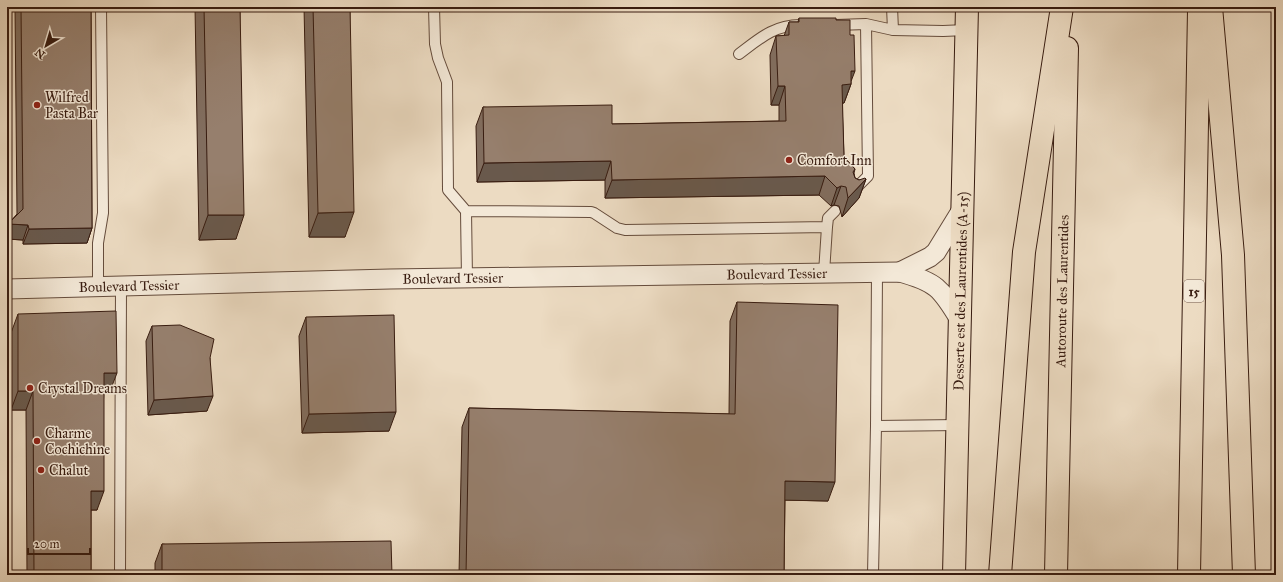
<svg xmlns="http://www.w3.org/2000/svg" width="1283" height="582" viewBox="0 0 1283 582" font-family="'IM FELL Great Primer',serif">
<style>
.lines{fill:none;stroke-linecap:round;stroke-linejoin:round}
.service-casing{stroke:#654c3c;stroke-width:12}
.minor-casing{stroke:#654c3c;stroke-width:21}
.primary-casing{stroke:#381c10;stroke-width:24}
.motorway-casing{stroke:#381c10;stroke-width:24}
.service{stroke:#f3e8d7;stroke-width:10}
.minor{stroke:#f3e8d7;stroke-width:19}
.primary{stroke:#ecdbc2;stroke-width:22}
.motorway{stroke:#ecdbc2;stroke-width:22}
.wall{fill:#816d5e;stroke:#381c10}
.shaded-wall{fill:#69594c;stroke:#381c10}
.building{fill:#967f6d;stroke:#381c10}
.poi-dot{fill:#8f2418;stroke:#f3e8d7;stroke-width:1.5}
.labels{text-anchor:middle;stroke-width:3;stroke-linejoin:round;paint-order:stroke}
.shield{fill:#f3e8d7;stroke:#70594c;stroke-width:1}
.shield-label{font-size:13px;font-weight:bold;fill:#381c10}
.poi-label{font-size:14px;fill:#381c10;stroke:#f3e8d7;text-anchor:start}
.street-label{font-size:14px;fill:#381c10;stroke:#f3e8d7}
</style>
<rect width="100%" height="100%" fill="#ecdbc2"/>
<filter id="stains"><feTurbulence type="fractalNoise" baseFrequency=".005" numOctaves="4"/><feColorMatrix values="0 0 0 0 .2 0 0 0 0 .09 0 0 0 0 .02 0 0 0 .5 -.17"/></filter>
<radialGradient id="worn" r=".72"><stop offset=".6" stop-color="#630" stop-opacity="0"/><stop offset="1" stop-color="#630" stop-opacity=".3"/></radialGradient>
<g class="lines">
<g class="service-casing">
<path id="service" d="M 434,7 L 435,44 L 438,58 L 447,82 L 448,190 L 466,211 L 467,278
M 892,7 L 893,30
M 836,25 L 866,24 L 893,30 L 943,31 L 966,30
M 739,54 C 759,39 774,25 800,25
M 856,188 L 868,176 L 866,24
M 466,211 L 591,212 L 594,213 L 617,228 L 625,230 L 827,227 L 828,218 L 835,211
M 824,273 L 827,227
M 98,286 L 98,243 L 103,213 L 101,7
M 876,426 L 877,272
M 120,575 L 121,285
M 873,575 L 876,426 L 958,425"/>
</g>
<g class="minor-casing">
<g id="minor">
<path d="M 900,272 L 930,257 L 936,252 L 963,208"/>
<path id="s1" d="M 7,289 L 390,279 L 900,272 C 936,282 941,288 960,320"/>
</g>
</g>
<g class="primary-casing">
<g id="primary">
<path id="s2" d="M 954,575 L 967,7"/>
</g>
</g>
<g class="motorway-casing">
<g id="motorway">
<path d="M 1211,7 L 1233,255 L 1244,575"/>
<path d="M 1000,575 L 1024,252 L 1062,7"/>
<path id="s3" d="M 1056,575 L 1067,48"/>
<path d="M 1189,575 L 1199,10"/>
</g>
</g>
<use href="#service" class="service"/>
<use href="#minor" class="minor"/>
<use href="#primary" class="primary"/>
<use href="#motorway" class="motorway"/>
</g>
<path class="wall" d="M 15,7 L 91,7 L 92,228 L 87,243 L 23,244 L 23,240 L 7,239 L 8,224 L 17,214 Z
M 195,7 L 240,7 L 236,239 L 199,240 Z
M 304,7 L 350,7 L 345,237 L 309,237 Z
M 799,18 L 851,82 L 851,84 L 844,103 L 842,103 L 844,157 L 855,169 L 854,173 L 855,178 L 859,180 L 866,179 L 859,198 L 842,217 L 839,206 L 834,205 L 831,206 L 819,195 L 605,198 L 605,180 L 477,182 L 476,126 L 483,107 L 612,124 L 779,121 L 779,105 L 771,105 L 770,55 L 776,36 L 784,36 L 789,22 L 798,22 Z
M 737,302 L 828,501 L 785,500 L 784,575 L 459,575 L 462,427 L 469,408 L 729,414 L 730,321 Z
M 18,314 L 110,391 L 104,391 L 97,510 L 91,510 L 91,575 L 27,575 L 26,410 L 11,410 L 11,333 Z
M 306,317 L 389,431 L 302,433 L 299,336 Z
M 152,326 L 210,358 L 207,411 L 148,415 L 146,341 Z
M 162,544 L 392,575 L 155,575 L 155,563 Z"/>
<path class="shaded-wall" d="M 851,71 L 855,71 L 850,84 L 851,84 L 844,103 L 835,103 L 842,85 Z
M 778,86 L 785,86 L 779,105 L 771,105 Z
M 611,161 L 605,180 L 477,182 L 484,163 Z
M 825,176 L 819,195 L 605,198 L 612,180 Z
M 866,179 L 859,198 L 842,217 L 848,198 Z
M 841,186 L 834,205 L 831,206 L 837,188 Z
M 354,212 L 345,237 L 309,237 L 318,213 Z
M 208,215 L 244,215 L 236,239 L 199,240 Z
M 8,224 L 28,225 L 23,240 L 7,239 Z
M 92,228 L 87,243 L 23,244 L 29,229 Z
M 104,373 L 117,373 L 110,391 L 97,392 Z
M 18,391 L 33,391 L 26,410 L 11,410 Z
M 213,396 L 207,411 L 148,415 L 154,400 Z
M 396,412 L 389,431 L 302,433 L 309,414 Z
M 785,481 L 835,482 L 828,501 L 778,500 Z
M 91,491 L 104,491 L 97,510 L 84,510 Z"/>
<path class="building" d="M 21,7 L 91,7 L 92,228 L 29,229 L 28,225 L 8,224 L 23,209 Z
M 204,7 L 240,7 L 244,215 L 208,215 Z
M 313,7 L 350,7 L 354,212 L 318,213 Z
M 799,18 L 836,18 L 836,20 L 850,20 L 850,35 L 854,35 L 855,71 L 851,71 L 851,84 L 842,85 L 844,157 L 855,169 L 853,172 L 855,178 L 859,180 L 865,178 L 866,179 L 848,198 L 846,187 L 841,186 L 837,188 L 825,176 L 612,180 L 611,161 L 484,163 L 483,107 L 612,105 L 612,124 L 786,121 L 785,86 L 778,86 L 776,36 L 789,35 L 789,22 L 799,22 Z
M 737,302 L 838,305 L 835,482 L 785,481 L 784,575 L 466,575 L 469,408 L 735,414 Z
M 116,311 L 117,373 L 104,373 L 104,491 L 91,491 L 91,575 L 34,575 L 33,391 L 18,391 L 18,314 Z
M 394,315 L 396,412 L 309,414 L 306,317 Z
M 180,325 L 214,339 L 210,358 L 213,396 L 154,400 L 152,326 Z
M 391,541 L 392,575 L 162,575 L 162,544 Z"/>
<g class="poi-dot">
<circle cx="37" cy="105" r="4"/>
<circle cx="789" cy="160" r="4"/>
<circle cx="30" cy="388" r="4"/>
<circle cx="37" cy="441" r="4"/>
<circle cx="41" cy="470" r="4"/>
</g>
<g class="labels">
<rect class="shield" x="1184" y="280" width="20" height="22" rx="3"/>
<g class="shield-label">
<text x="1194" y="296">15</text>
</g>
<g class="poi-label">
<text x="45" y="102">Wilfred<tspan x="45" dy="16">Pasta Bar</tspan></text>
<text x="797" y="165">Comfort Inn</text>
<text x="38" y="393">Crystal Dreams</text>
<text x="45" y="438">Charme<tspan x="45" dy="16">Cochichine</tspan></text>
<text x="49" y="475">Chalut</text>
</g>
<g class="street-label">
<text dy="5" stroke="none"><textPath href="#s1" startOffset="770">Boulevard Tessier</textPath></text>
<text dy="5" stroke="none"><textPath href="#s1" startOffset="446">Boulevard Tessier</textPath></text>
<text dy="5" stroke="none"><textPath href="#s1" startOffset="122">Boulevard Tessier</textPath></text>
<text dy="5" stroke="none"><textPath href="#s2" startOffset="284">Desserte est des Laurentides (A-15)</textPath></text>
<text dy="5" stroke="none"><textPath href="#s3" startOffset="284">Autoroute des Laurentides</textPath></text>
</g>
</g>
<rect width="1283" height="582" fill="none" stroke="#ecdbc2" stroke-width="24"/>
<rect x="8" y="8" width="1267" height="566" fill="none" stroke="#381c10" stroke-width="2"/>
<rect x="12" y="12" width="1259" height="558" fill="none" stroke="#381c10"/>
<g transform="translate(46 46) rotate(218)" stroke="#f3e8d7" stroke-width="3" paint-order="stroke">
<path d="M0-3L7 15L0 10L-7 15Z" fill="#381c10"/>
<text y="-6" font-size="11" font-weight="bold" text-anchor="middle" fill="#381c10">N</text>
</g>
<path d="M28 548v6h62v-6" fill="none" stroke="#381c10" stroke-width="2"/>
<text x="34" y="548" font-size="12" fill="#381c10" stroke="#f3e8d7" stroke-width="3" paint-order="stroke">20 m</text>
<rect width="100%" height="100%" filter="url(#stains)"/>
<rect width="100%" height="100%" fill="url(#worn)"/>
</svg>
